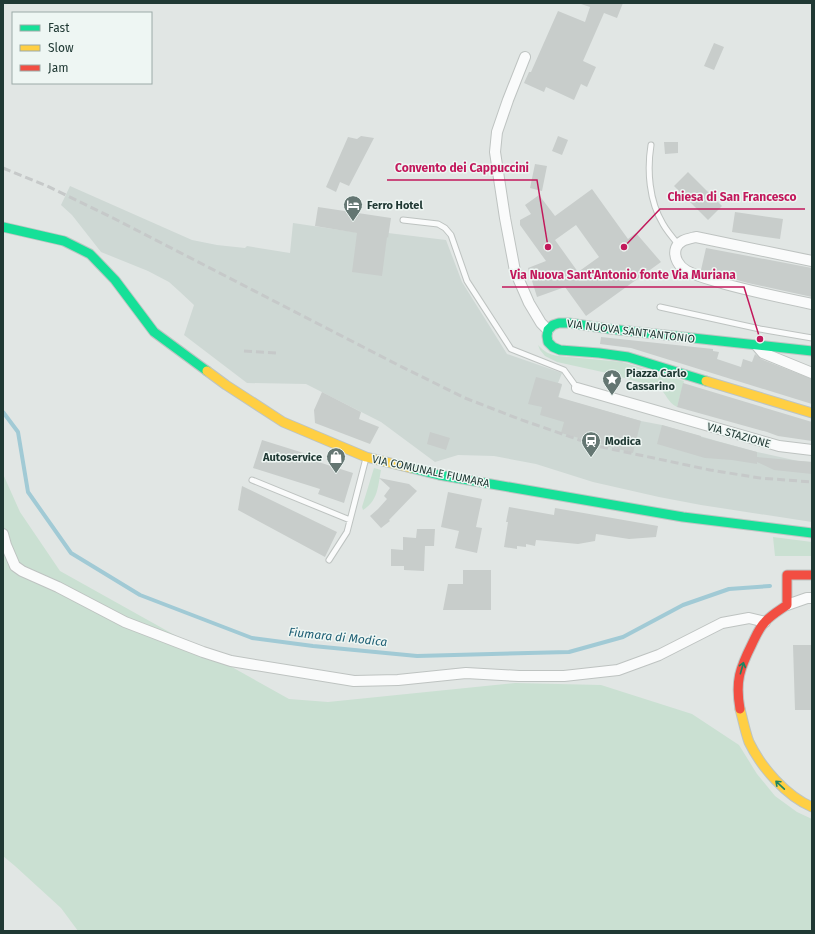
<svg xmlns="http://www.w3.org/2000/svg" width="815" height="934" viewBox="0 0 815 934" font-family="'Fira Sans',sans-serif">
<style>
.built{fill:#ced8d4}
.green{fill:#cae0d2}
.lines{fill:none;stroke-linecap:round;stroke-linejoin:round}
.stream{stroke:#a1cad5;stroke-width:4}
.building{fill:#c8cdcb;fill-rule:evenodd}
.lane-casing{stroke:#bec3c1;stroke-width:7}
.street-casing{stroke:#bec3c1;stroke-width:12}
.fast-casing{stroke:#bdc4c2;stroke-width:11}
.slow-casing{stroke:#bdc4c2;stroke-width:11}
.jam-casing{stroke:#bdc4c2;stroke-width:11}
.lane{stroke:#fafbfb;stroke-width:5}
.street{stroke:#fafbfb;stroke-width:10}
.fast{stroke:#16e098;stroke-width:9}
.slow{stroke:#ffcf43;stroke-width:9}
.jam{stroke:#f24e42;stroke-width:9}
.rail{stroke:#c6c9c9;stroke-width:3;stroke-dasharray:8 4;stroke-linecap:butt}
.oneway{stroke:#1c8461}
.labels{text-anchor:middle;stroke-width:3;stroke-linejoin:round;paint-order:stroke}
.poi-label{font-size:11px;font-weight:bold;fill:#203934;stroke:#eef6f3;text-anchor:start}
.street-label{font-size:11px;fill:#203934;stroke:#eef6f3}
.water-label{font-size:12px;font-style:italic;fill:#1c5d73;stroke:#eef6f3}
.leader{fill:none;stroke:#c2185b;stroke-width:1.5}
.callout-dot{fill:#c2185b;stroke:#eef6f3;stroke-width:1.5}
.callout-label{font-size:12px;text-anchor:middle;font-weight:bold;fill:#c2185b;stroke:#eef6f3;stroke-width:3;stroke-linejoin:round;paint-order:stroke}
</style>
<rect width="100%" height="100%" fill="#e1e6e4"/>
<path class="built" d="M 70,186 L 192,240 L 217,245 L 245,248 L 247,246 L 290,253 L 293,223 L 387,237 L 388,233 L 446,240 L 462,282 L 507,354 L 562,373 L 558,383 L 562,385 L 558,399 L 570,401 L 641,421 L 662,425 L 717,441 L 757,452 L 798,461 L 812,462 L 812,522 L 701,505 L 659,497 L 593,482 L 536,464 L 494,456 L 458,455 L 435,462 L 381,422 L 306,384 L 247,383 L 184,335 L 194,305 L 179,291 L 169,282 L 148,271 L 101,252 L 72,215 L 61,205 Z"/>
<path class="green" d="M 538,345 C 545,352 548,354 558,356 L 622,362 L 684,381 L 677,407 C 667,402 667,394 659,388 L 607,373 L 557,362 L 545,356 L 540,350 Z
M 374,468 L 381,470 C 378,486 378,501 363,510 L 362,507 Z
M 3,474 L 20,512 L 60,571 L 289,699 L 328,702 L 515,683 L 601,685 L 692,714 L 739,745 L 757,774 L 775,796 L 797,812 L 812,819 L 812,931 L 78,931 L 61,908 L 15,866 L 3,856 Z
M 773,537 L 812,542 L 812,556 L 775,556 Z"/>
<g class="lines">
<path class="stream" d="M 3,412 L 18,432 L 28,492 L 71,553 L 140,595 L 252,638 L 313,646 L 417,656 L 569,652 L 623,637 L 683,605 L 729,589 L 770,586"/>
</g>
<path class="building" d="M 581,3 L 623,3 L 617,18 L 604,13 L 583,61 L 596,67 L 587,87 L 581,84 L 574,100 L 546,87 L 544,92 L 524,83 L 529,72 L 531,72 L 558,11 L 585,22 L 590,7 L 581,4 Z
M 714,43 L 724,47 L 714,70 L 704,66 Z
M 361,136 L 374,138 L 349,186 L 340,182 L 336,192 L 326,187 L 348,137 L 357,139 Z
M 558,136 L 568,140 L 562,155 L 552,151 Z
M 664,142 L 678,142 L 678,153 L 665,154 Z
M 535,164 L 547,166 L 542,191 L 530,188 Z
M 688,172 L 722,206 L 708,220 L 674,186 Z
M 592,189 L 628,239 L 636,233 L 661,262 L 586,316 L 565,287 L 537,297 L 528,268 L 546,261 L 520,225 L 520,220 L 531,214 L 525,205 L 539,195 L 555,216 ZM 576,225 L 599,257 L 578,272 L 555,240 Z
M 318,207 L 391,218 L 388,238 L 387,237 L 382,276 L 352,272 L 357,233 L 315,226 Z
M 735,212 L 783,219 L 780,239 L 732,232 Z
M 706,248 L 812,268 L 812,297 L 748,283 L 701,270 Z
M 601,337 L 713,349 L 713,351 L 719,352 L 717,359 L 741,367 L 743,359 L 752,362 L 755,354 L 761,359 L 812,379 L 812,404 L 631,348 L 600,344 Z
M 536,377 L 562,384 L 558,397 L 641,421 L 633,453 L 561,433 L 564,422 L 540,415 L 542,407 L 528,404 Z
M 683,383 L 812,422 L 812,441 L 778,436 L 767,432 L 677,407 Z
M 322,392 L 361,412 L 359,419 L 379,427 L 370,444 L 315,423 L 314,410 Z
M 662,425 L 701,436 L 701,437 L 757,452 L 757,457 L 812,462 L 812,474 L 774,470 L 757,462 L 757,464 L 732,460 L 705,458 L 657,444 Z
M 430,432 L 450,438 L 446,450 L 427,444 Z
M 262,440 L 310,455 L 309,459 L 353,473 L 344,503 L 318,494 L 320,489 L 253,468 Z
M 379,478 L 409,484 L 417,491 L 389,520 L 390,521 L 381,528 L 370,516 L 378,509 L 387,499 L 384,496 L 390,488 Z
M 242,486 L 337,532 L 325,557 L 238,510 Z
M 448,492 L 482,499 L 476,527 L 482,528 L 477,553 L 455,548 L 459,531 L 441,527 Z
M 509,507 L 554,515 L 555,508 L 658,526 L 656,537 L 629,539 L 596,534 L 595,541 L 578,544 L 536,540 L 535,546 L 526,544 L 526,547 L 517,546 L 517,549 L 504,547 L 508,522 L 506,522 Z
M 417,529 L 435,529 L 434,546 L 425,546 L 424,571 L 404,570 L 404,566 L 391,566 L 391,549 L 403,550 L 403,537 L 416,538 Z
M 463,570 L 491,570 L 491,610 L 443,610 L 448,584 L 463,584 Z
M 793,645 L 812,645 L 812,710 L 795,710 Z"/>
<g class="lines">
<g class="lane-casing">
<path id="lane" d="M 651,145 C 647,170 649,201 663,224 C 667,231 672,237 678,244
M 403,220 L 438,224 L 445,228 L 451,235 L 467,281 L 511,349 L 564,370 L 577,388
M 660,307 L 760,329 L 812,338
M 252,480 L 350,520
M 329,560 L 347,532 L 366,458"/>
</g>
<g class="street-casing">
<path id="street" d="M 525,57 L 508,100 L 497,132 L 495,152 L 505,218 L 515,271 L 529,303 L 541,323 L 548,330
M 812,261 L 696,237 C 688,239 679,240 676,248 C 673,257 679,267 687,271 C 699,277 712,280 725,284 C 754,292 783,298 812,304
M 757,346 L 763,353 L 812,373
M 577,388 L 779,446 L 812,450
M 3,534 L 6,545 L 15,566 L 22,571 L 58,587 L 125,622 L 203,652 L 231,661 L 354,681 L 398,680 L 466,673 L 519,676 L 564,676 L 618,670 L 659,655 L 722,623 L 749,618 L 765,622
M 787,605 L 807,598 L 812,598"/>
</g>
<g class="fast-casing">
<path id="fast" d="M 3,227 L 64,241 L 90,254 L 115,280 L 154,332 L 207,371
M 706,381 L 628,357 L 599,353 L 560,350 L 553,347 L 548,342 L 547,336 L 548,330 L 553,325 L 559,323 L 569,323 L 610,329 L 812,351
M 411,468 L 439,475 L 683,517 L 812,533"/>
</g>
<g class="slow-casing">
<path id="slow" d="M 207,371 L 226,385 L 283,422 L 366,457 L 411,468
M 706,381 L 812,413
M 740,709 C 743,720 745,731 749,742 C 761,767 786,796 812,807"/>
</g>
<g class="jam-casing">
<path id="jam" d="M 740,709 C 735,681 740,668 752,644 C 756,636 759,628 765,622 C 771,615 780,610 787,605 L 787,575 L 812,575"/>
</g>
<use href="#lane" class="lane"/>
<use href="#street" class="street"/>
<use href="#fast" class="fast"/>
<use href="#slow" class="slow"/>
<use href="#jam" class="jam"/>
<path class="rail" d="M 3,168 L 47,186 L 115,219 L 398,365 L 465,398 L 519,419 L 597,446 L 710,470 L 760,478 L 812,482
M 244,351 L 278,353"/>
</g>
<defs><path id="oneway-shaft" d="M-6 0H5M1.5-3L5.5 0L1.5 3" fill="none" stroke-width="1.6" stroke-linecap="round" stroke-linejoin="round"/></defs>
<g class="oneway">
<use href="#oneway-shaft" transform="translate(742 668) rotate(-74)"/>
<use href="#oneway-shaft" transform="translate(780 785) rotate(-137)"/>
</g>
<defs>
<g id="hotel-pin" transform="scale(1)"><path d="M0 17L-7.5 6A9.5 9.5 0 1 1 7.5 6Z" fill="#647672" stroke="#eef6f3"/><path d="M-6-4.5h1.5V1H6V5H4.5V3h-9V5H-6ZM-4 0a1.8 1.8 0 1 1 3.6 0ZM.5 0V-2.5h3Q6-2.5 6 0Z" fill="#fff"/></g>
<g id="sight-pin" transform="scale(1)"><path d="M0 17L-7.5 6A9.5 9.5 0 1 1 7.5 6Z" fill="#647672" stroke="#eef6f3"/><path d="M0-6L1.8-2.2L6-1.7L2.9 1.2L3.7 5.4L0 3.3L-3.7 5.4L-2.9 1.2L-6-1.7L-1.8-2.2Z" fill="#fff"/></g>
<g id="station-pin" transform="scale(1)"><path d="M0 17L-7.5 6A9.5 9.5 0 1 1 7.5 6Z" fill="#647672" stroke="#eef6f3"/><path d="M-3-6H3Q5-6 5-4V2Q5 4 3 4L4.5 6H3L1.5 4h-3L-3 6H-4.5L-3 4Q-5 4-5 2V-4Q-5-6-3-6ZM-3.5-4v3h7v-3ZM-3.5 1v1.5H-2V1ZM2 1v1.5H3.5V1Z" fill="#fff"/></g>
<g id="shop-pin" transform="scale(1)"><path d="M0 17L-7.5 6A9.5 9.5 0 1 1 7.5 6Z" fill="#647672" stroke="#eef6f3"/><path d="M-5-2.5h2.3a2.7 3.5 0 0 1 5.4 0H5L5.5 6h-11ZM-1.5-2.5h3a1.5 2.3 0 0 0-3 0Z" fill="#fff"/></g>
</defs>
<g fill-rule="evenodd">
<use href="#hotel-pin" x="353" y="205"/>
<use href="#sight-pin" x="612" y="379"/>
<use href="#station-pin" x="591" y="441"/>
<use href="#shop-pin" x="336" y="457"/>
</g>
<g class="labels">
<g class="poi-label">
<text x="367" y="209">Ferro Hotel</text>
<text x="626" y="377">Piazza Carlo<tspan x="626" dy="13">Cassarino</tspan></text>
<text x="605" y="445">Modica</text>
<text x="322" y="461" text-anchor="end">Autoservice</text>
</g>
<g class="street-label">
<text transform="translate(631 331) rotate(7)" y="4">VIA NUOVA SANT'ANTONIO</text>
<text transform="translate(739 435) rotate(16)" y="4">VIA STAZIONE</text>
<text transform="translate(431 471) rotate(12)" y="4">VIA COMUNALE FIUMARA</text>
</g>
<g class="water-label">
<text transform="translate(338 637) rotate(6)" y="4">Fiumara di Modica</text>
</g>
</g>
<path class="leader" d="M548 247L537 180H387M624 247L660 209H805M760 339L744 287H502"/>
<g class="callout-dot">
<circle cx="548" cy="247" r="4"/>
<circle cx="624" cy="247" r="4"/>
<circle cx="760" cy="339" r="4"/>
</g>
<g class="callout-label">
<text x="462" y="172">Convento dei Cappuccini</text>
<text x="732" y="201">Chiesa di San Francesco</text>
<text x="623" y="279">Via Nuova Sant'Antonio fonte Via Muriana</text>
</g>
<rect width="815" height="934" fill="none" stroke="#203934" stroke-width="8"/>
<rect x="12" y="12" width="140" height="72" fill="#eef6f3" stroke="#9caaa7"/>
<rect x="20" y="25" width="20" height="6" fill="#16e098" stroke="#9caaa7"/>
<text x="48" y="32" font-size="12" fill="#203934">Fast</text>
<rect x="20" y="45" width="20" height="6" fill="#ffcf43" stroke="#9caaa7"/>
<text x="48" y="52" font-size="12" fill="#203934">Slow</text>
<rect x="20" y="65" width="20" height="6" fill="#f24e42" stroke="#9caaa7"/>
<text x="48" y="72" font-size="12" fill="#203934">Jam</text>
</svg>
